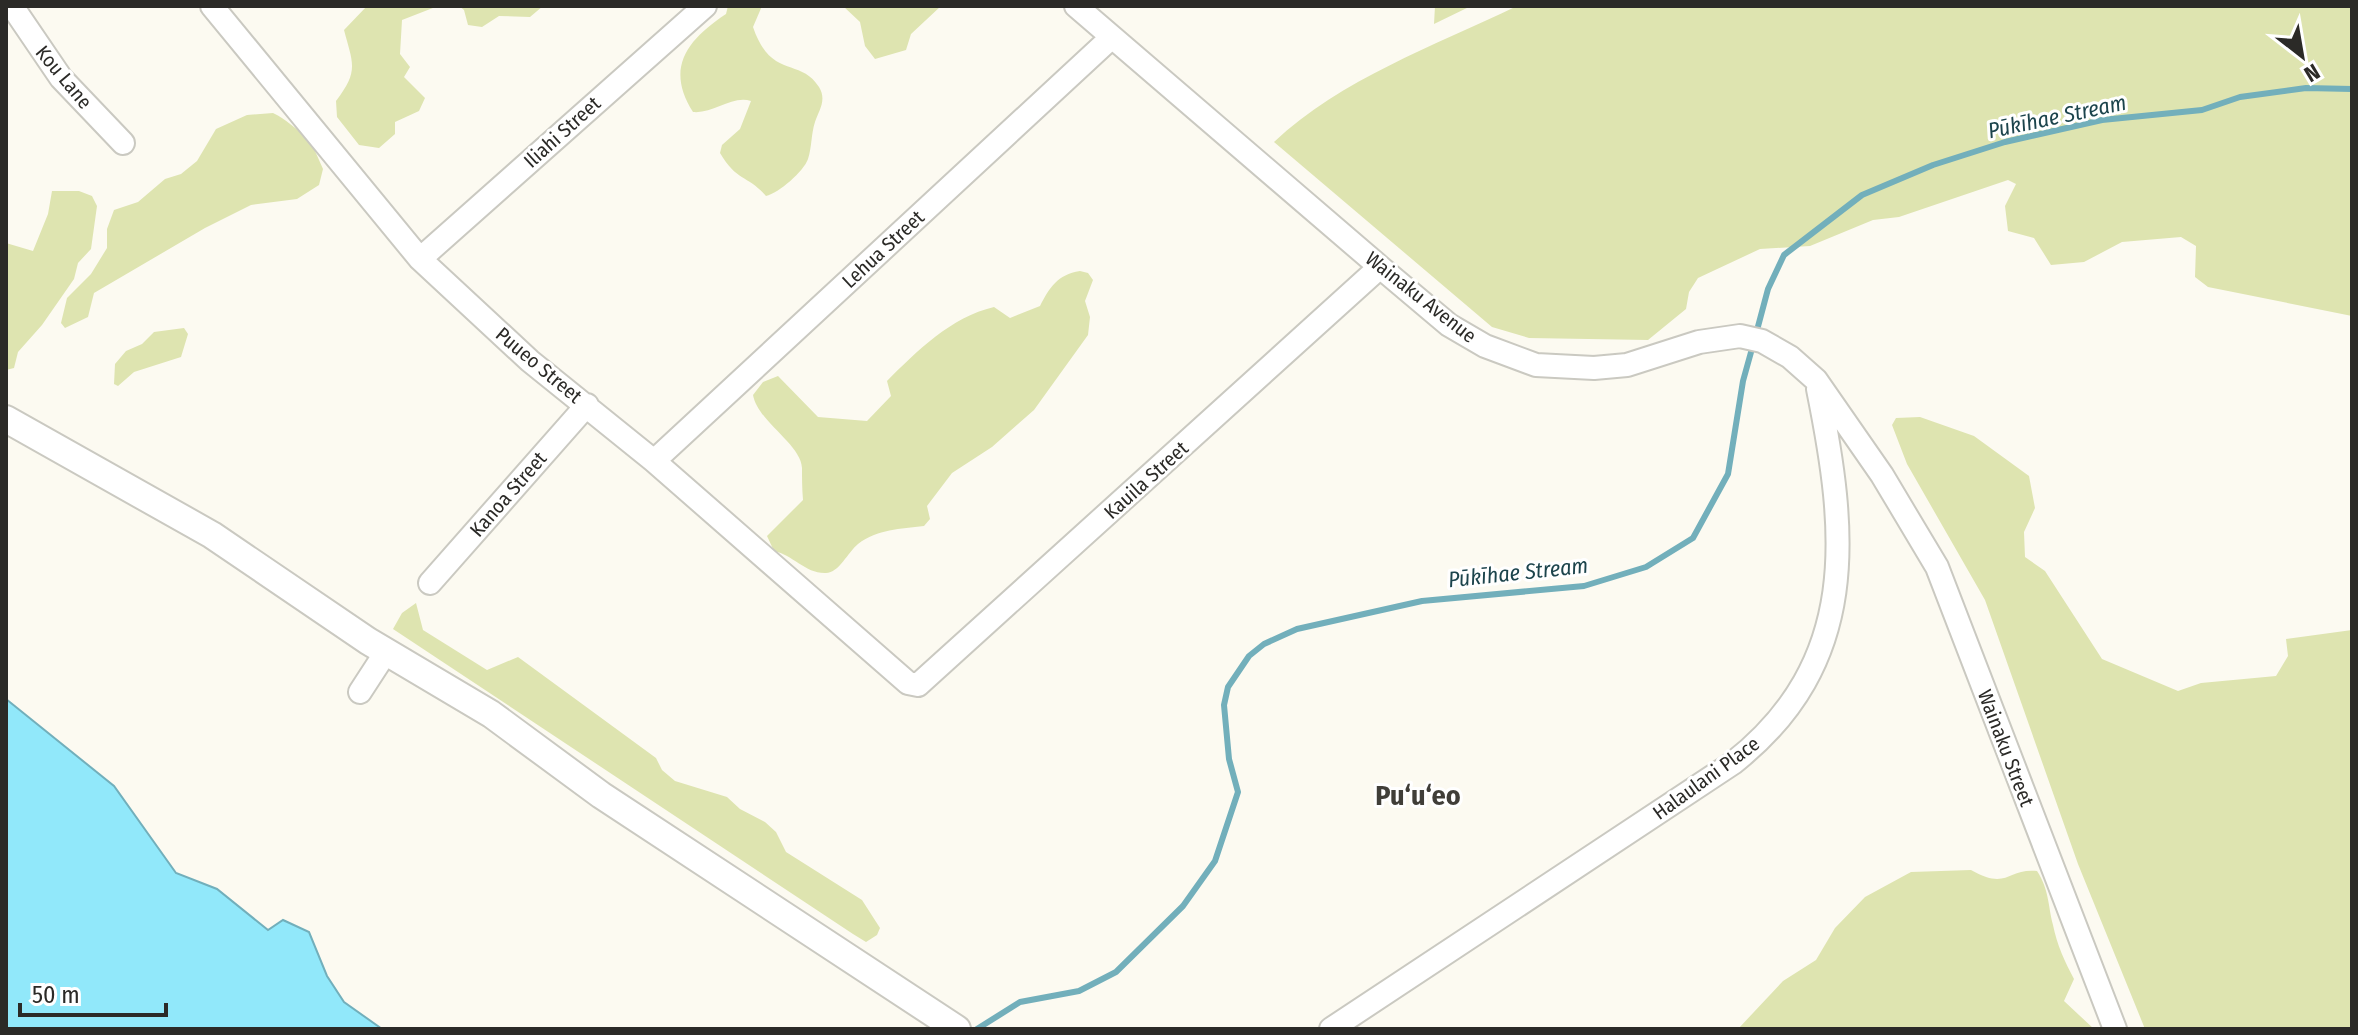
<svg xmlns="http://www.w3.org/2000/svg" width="2358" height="1035" viewBox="0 0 2358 1035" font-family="'Fira Sans Condensed',sans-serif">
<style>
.green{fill:#dee4b0}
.water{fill:#91e8fa;stroke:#72afbb;stroke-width:2}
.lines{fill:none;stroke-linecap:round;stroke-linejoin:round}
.stream{stroke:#72afbb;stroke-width:6}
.minor-casing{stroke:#cac9c1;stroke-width:26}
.major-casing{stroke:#cac9c1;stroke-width:30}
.minor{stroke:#fff;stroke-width:22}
.major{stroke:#fff;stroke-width:26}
.labels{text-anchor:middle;stroke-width:6;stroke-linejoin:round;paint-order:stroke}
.street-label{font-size:20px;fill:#2b2a27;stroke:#fff}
.water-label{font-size:22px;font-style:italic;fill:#1c444c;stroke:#fff}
.district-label{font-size:28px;font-weight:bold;fill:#403e38;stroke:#fff}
</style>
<rect width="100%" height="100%" fill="#fcfaf1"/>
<path class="green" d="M 367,6 L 438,6 L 402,20 L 400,54 L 410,67 L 404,77 L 425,98 L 419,111 L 395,122 L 395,134 L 379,148 L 359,145 L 337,117 L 336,101 C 359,71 353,64 344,30 Z
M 459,6 L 543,6 L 530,17 L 499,16 L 482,27 L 468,25 L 464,10 Z
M 728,6 L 762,6 L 753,27 C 771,80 800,57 819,87 C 827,100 819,110 815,122 C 811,134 812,147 808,159 C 804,171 779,193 766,196 C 748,175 737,182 720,153 L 722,145 L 740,129 L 751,101 C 732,95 713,114 693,112 C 665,68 687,40 726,14 Z
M 843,6 L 941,6 L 911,34 L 906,50 L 875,59 L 865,46 L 860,22 Z
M 1435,6 L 1471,6 L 1434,24 Z
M 1517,6 L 2352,6 L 2352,316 L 2208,287 L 2195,277 L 2196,246 L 2181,237 L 2122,242 L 2084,262 L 2051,265 L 2034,238 L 2008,231 L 2005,206 L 2016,184 L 2008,180 L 1899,217 L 1873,220 L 1810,246 L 1760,249 L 1698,278 L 1689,292 L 1686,309 L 1648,340 L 1529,338 L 1492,327 L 1274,142 C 1341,79 1434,46 1517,6 Z
M 273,113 C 287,119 293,129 308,135 L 323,169 L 319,185 L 297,199 L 251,205 L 205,228 L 94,293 L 88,317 L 65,328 L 61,323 L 67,298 L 91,274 L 107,248 L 107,229 L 114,210 L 138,202 L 165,179 L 181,174 L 197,161 L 216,129 L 247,115 Z
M 52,191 L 79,191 L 92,196 L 97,206 L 91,249 L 78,263 L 74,279 L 42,325 L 18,352 L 14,368 L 6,370 L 6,243 L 33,251 L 48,214 Z
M 1080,271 L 1088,273 L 1093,280 L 1085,301 L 1090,317 L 1088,335 L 1034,410 L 992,447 L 952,473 L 927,506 L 930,519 L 924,526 C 900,529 878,529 858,544 C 848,552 839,573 826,573 C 806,574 793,555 774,551 L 767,536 L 803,500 C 802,489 802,478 802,468 C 801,444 758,422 753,395 L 763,382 L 778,376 L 818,417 L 867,421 L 891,396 L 887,381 C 917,351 951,317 994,307 L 1010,318 L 1040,306 C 1050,287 1057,275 1080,271 Z
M 184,328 L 188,334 L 181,357 L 134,372 L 118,386 L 114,384 L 115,364 L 126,351 L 142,344 L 154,332 Z
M 1920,417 L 1974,436 L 2029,476 L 2035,508 L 2024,532 L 2025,557 L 2045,571 L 2102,659 L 2178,691 L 2201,683 L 2276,676 L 2288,656 L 2286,639 L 2352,630 L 2352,1029 L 2145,1029 L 2078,864 L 1985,600 L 1907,464 L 1892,425 L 1896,418 Z
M 416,603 L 423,630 L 487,670 L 518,657 L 656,758 L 662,770 L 675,781 L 727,797 L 740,809 L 765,822 L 776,832 L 786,852 L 862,900 L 880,928 L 877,935 L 866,942 L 853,934 L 393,629 L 402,613 Z
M 1971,870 C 2008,891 2007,868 2037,871 C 2049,889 2048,905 2053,925 C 2057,945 2065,962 2074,979 L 2064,1001 L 2094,1029 L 1738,1029 L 1783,981 L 1816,960 L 1835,928 L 1865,897 L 1911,872 Z"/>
<path class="water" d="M 6,699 L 114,786 L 176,873 L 217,889 L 268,930 L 283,920 L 309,932 L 327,976 L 344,1002 L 382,1029 L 6,1029 Z"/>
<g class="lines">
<path class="stream" d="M 1756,334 L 1768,289 L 1784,255 L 1862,195 L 1933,165 L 2005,142 L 2102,120 L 2202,110 L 2240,97 L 2306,88 L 2352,89
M 977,1029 L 1020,1002 L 1079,991 L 1116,972 L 1183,906 L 1215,861 L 1238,792 L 1229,759 L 1224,705 L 1228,687 L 1249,656 L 1264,644 L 1297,629 L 1422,601 L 1584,586 L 1646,567 L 1693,538 L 1728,474 L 1743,381 L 1753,345"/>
<g class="minor-casing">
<path id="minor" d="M 12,6 L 61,78 L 123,143
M 212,6 L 420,259 L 530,361 L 654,461 L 908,683 L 918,685 L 1380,267
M 1076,6 L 1380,267 L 1449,325 L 1485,346 L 1536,365 L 1594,368 L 1627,365 L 1699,342 L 1740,336 L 1762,341 L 1790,357 L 1816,380 L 1882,475 L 1937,567 L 2115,1029
M 420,259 L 705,6
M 654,461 L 1112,37
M 430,583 L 587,405
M 360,692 L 386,652
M 1331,1029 L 1733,763 C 1861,662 1847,533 1818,389"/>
</g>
<g class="major-casing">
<path id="major" d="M 6,419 L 212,535 L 368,641 L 491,714 L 601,795 L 957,1029"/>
</g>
<use href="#minor" class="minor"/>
<use href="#major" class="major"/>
</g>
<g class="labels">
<g class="street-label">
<text transform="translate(64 77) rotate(50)" y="7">Kou Lane</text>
<text transform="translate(562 132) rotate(-42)" y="7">Iliahi Street</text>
<text transform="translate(883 249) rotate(-43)" y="7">Lehua Street</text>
<text transform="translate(1421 297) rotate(38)" y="7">Wainaku Avenue</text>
<text transform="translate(539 365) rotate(40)" y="7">Puueo Street</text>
<text transform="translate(1146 480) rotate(-42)" y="7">Kauila Street</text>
<text transform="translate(508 494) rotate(-49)" y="7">Kanoa Street</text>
<text transform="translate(2006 748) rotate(69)" y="7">Wainaku Street</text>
<text transform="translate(1706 778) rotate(-36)" y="7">Halaulani Place</text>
</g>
<g class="water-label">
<text transform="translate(2057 116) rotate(-12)" y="8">Pūkīhae Stream</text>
<text transform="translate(1518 572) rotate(-6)" y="8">Pūkīhae Stream</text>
</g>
<g class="district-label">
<text x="1418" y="805">Pu‘u‘eo</text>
</g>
</g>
<rect width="2358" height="1035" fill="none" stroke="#2b2a27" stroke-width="16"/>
<g transform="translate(2302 56) rotate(149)" stroke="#ffffff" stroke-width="6" paint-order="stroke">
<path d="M0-6L14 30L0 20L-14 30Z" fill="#2b2a27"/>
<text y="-12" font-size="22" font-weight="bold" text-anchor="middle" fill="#2b2a27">N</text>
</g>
<path d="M20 1003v12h146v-12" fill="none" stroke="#2b2a27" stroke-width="4"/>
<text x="32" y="1003" font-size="24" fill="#2b2a27" stroke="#ffffff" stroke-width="6" paint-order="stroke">50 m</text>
</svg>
